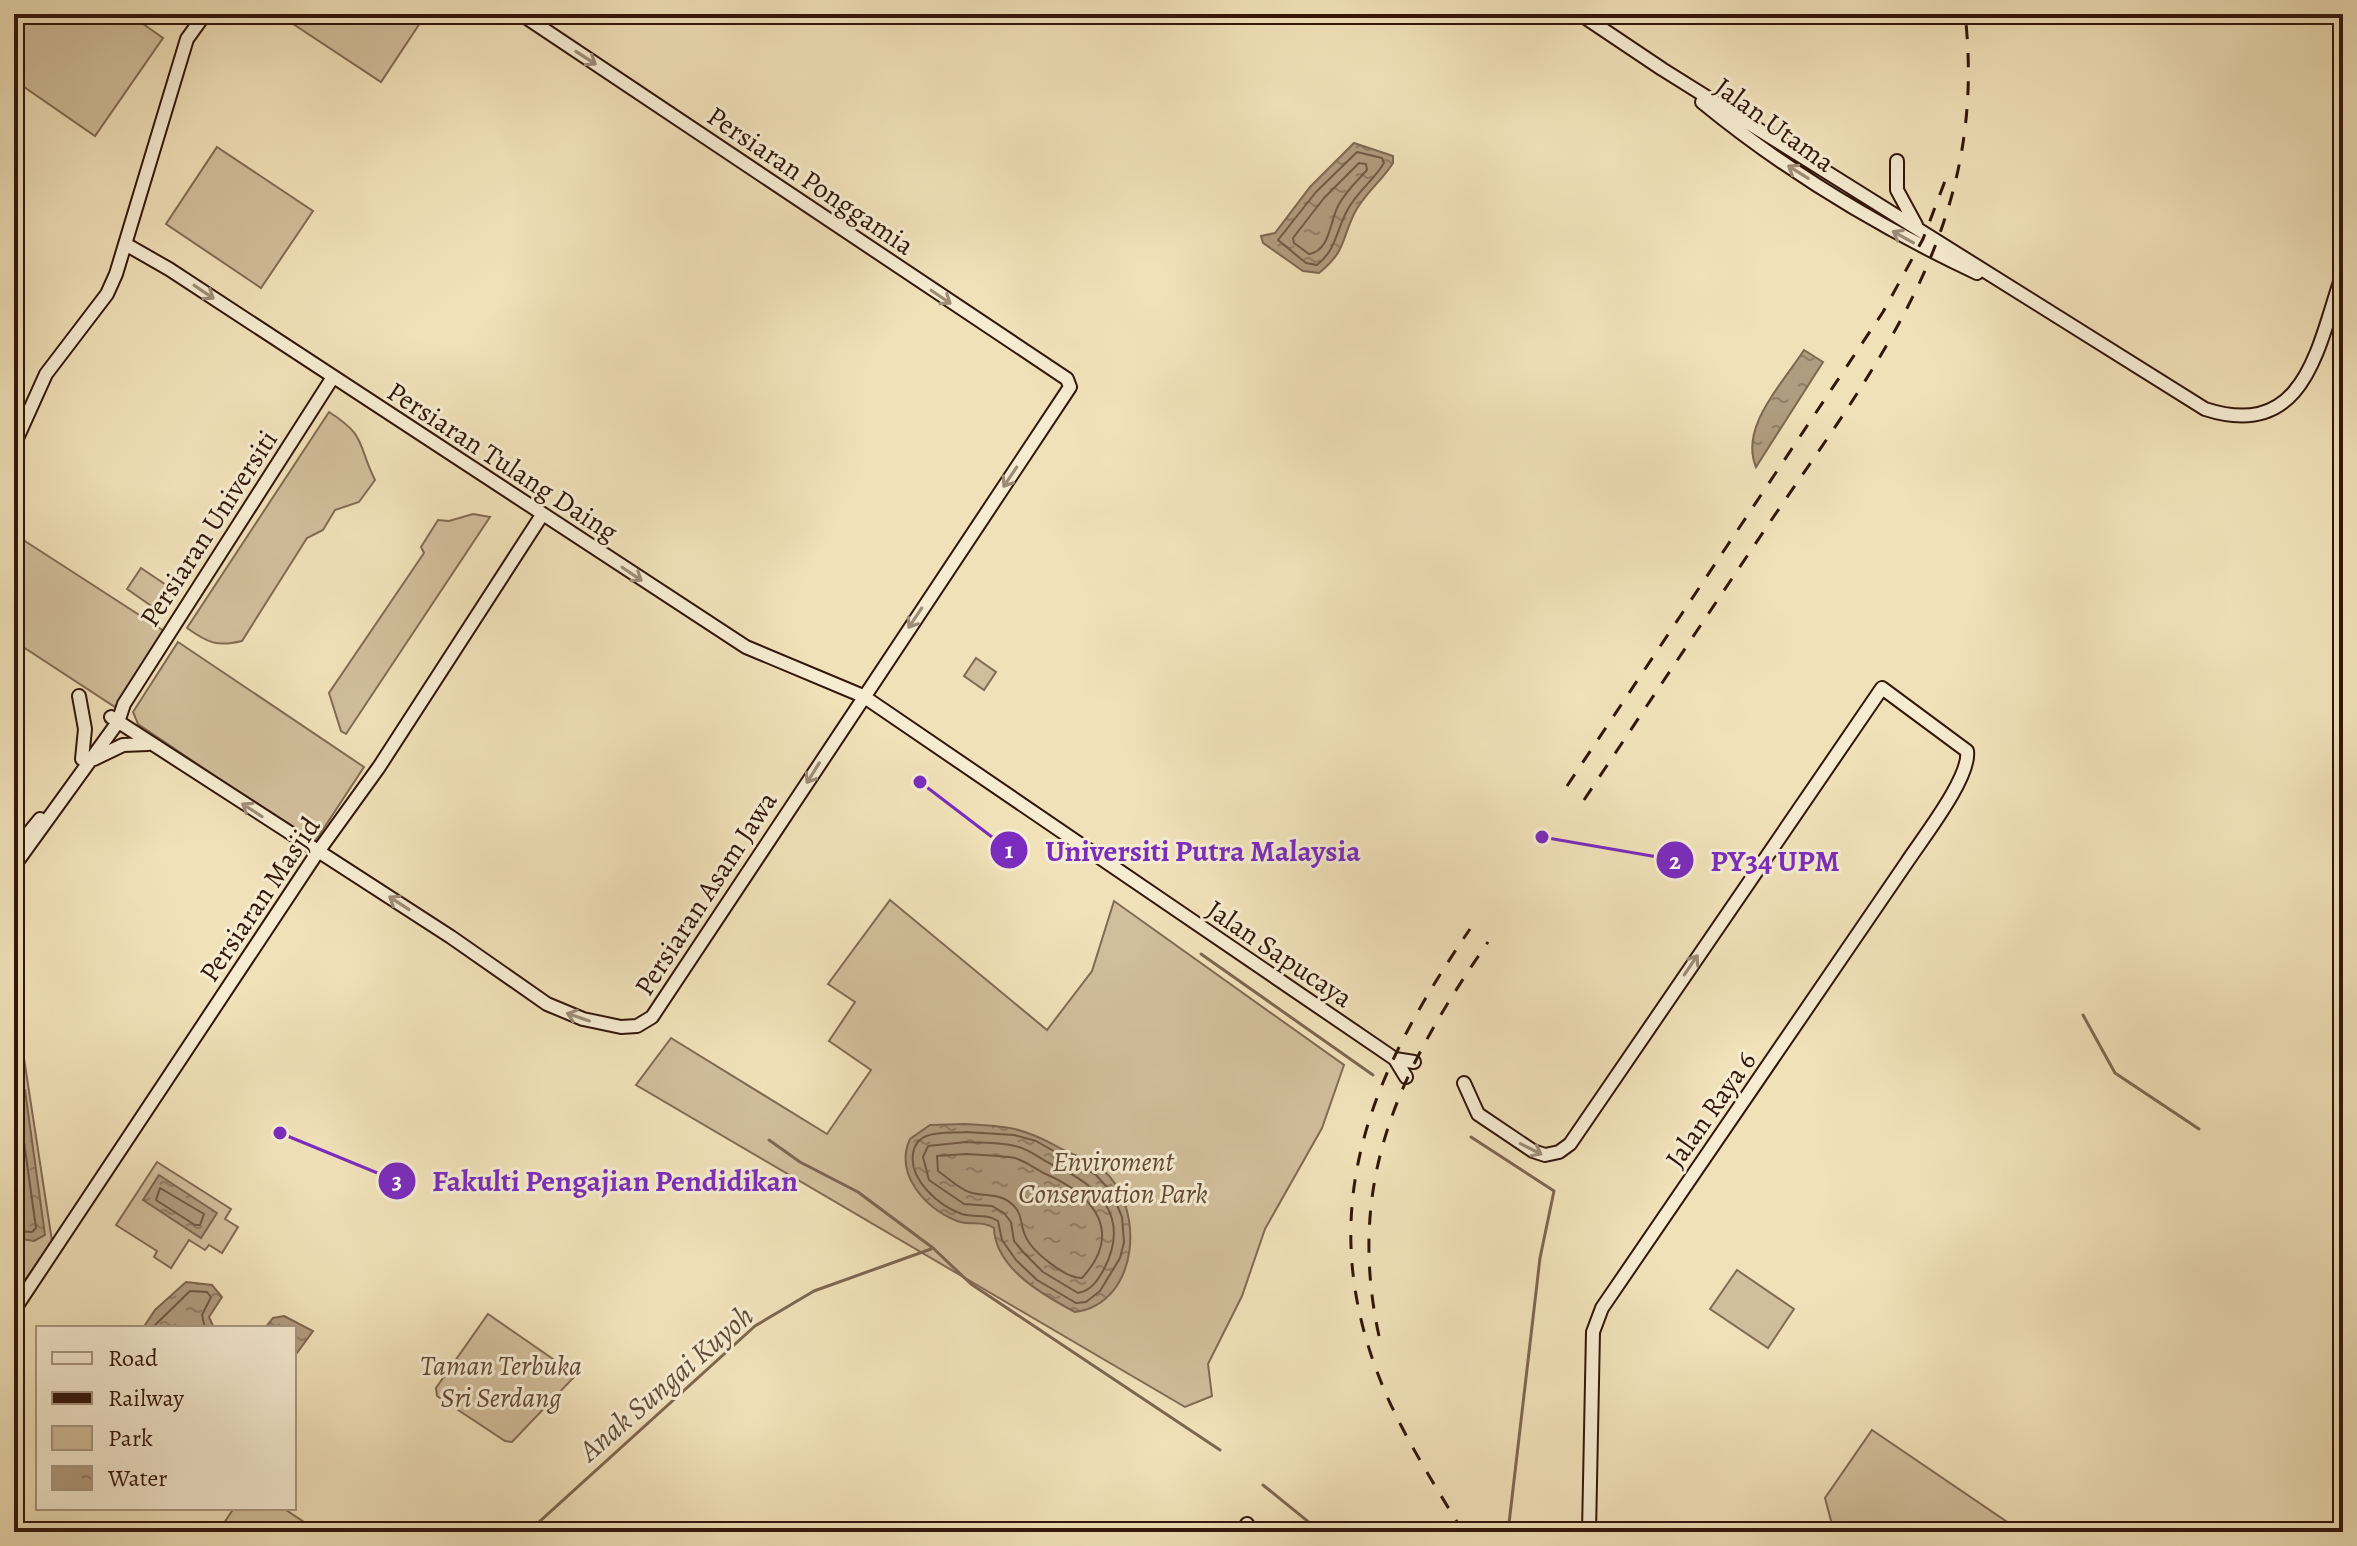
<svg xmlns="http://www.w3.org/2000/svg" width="2357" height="1546" viewBox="0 0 2357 1546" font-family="Alegreya,serif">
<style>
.green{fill:#d1be9b;stroke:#826a53;stroke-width:2}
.water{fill:url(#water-ripples);stroke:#7e6650;stroke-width:2}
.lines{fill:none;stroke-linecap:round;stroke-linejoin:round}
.shore{stroke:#715944;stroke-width:2}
.stream{stroke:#7e6650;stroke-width:3}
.secondary-casing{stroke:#32160b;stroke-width:16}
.secondary{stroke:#f6ecd2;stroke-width:12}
.rail{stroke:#32160b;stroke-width:3;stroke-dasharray:14 14;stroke-linecap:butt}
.oneway{stroke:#9e8c78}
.labels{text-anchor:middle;stroke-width:6;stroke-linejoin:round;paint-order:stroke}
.street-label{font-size:28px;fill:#32160b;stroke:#f6ecd2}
.park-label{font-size:28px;font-style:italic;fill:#624836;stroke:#f6ecd2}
.water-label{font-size:30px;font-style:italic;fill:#644c39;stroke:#f6ecd2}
.leader{fill:none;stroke:#7b2cbf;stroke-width:3}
.callout-dot{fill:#7b2cbf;stroke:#f6ecd2;stroke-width:3}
.mark-label{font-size:24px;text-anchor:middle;font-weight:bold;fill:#fff}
.callout-label{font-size:30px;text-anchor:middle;font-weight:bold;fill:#7b2cbf;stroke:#f6ecd2;stroke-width:6;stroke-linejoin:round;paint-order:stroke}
</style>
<defs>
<pattern id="water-ripples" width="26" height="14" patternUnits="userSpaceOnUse" patternTransform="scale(2)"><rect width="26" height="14" fill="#b09c7e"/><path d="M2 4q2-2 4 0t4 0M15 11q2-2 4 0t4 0" fill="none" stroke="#907e65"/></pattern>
</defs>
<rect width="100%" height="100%" fill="#f1e1b9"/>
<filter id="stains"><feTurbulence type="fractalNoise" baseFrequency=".0025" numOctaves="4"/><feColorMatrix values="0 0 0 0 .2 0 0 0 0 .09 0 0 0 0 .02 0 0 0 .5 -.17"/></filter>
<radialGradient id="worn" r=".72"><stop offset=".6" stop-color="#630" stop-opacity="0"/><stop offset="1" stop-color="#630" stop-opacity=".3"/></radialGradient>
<path class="green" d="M 14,14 L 129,14 L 163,38 L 95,136 L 14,80 Z
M 278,14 L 426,14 L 381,82 Z
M 217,147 L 313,211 L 261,288 L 166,224 Z
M 329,412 C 367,436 357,444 375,480 L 359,502 L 335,510 L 323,530 L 307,538 L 242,641 C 217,647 208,643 187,628 Z
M 473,514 L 490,517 L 346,734 L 341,731 L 329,693 L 424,553 L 421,547 L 438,520 L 449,521 Z
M 14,534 L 164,631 L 115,707 L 14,641 Z
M 141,568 L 178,593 L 163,614 L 127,589 Z
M 178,642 L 364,767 L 314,843 L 138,724 L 133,712 Z
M 976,658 L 996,672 L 984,690 L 964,676 Z
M 890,900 L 1047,1030 L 1092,971 L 1114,901 L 1344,1065 L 1322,1128 L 1265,1229 L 1242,1296 L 1208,1364 L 1212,1396 L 1185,1407 L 636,1085 L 671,1038 L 827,1134 L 871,1070 L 829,1041 L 855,1002 L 828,984 Z
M 23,1052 L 52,1241 L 14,1296 L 14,1053 Z
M 157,1162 L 231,1209 L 225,1219 L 238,1227 L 222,1253 L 209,1245 L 205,1250 L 189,1240 L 171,1268 L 154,1257 L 157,1251 L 116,1225 Z
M 1737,1270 L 1794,1309 L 1768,1348 L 1710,1309 Z
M 488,1314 L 576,1375 L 512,1442 L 505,1441 L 437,1396 L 436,1388 Z
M 1872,1430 L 2022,1532 L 1834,1532 L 1825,1498 Z
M 234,1508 L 283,1508 L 319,1532 L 218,1532 Z"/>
<path class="water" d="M 1354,143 L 1393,156 L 1393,163 C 1382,181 1363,195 1354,214 C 1341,241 1346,251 1319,273 L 1303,271 L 1263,243 L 1261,236 L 1275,233 L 1310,187 Z
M 1804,350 L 1823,362 L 1756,467 C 1739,427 1783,383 1804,350 Z
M 14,1087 L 25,1090 L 45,1235 L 34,1241 L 14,1238 Z
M 965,1124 C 1006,1126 1022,1127 1058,1147 C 1072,1155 1089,1159 1102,1169 C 1146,1206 1140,1303 1075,1312 C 1043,1295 995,1268 994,1228 C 982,1220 970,1226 957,1221 C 925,1208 894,1174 910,1139 L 930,1125 Z
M 159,1175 L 217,1213 L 201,1238 L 143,1200 Z
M 186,1282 L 212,1285 L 222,1297 L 209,1317 L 214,1328 L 143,1328 L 155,1310 Z
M 284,1316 L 313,1331 L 294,1357 L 294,1328 L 265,1328 L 273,1318 Z"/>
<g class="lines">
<path class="shore" d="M 1357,152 L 1382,158 L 1384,163 C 1374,180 1357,192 1348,209 C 1336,230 1337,249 1317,265 L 1306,263 L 1278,240 L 1316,192 Z
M 1359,163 L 1366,164 L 1367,170 C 1357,181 1345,192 1338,206 C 1330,221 1330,251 1309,254 L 1294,243 L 1293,238 L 1324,198 Z
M 14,1095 L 18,1099 L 36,1228 L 32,1232 L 14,1231
M 966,1132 L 1014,1135 L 1036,1141 L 1096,1175 L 1112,1193 L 1122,1217 L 1124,1242 L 1120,1258 L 1100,1291 L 1086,1302 L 1076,1303 L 1037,1280 L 1016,1260 L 1002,1240 L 998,1221 C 986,1213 975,1218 962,1214 C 939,1206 909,1180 913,1154 C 916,1128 947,1134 966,1132 Z
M 14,1141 L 24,1217 L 14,1221
M 966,1142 C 982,1143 1000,1142 1015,1146 C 1030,1149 1040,1159 1053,1165 C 1099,1185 1131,1217 1104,1269 C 1098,1280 1091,1291 1078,1293 L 1043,1272 L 1024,1253 L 1014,1241 L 1011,1222 L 1004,1213 L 992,1206 L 964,1204 L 929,1180 L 923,1157 L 928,1146 Z
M 966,1154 C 982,1155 1000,1155 1015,1158 C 1028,1162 1036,1170 1048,1175 C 1094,1196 1124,1232 1082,1278 C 1066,1279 1031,1251 1025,1235 C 1020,1225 1023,1216 1015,1207 C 1000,1191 986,1198 969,1192 C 959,1189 947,1177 938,1171 L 937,1156 Z
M 160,1188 L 204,1214 L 200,1225 L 195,1225 L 156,1200 Z
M 152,1328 L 190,1291 L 207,1292 L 211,1297 L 202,1315 L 205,1328"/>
<path class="stream" d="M 1201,954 L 1373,1075
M 2083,1015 L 2115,1073 L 2199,1129
M 1471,1137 L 1554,1191 L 1540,1258 L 1508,1532
M 769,1140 L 800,1162 L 858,1192 L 933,1248 L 971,1284 L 1220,1450
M 1263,1485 L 1321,1532
M 528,1532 L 755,1326 L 814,1291 L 931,1249"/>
<g class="secondary-casing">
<path id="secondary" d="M 1580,14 L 1662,69 L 2205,409 C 2307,442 2318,344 2343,273
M 1702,102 C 1786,171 1879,227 1977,273
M 1897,161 L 1897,190 L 1916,225
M 127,245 L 169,269 L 746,647 L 863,696 L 1395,1059 L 1406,1077
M 14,445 L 46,374 L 107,294 L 116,274 L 187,39 L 205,14
M 79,696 L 85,729 L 82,759
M 111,717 L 451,937 L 547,1004 L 583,1019 L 621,1027 L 637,1026 L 652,1017 L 1070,387 L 1067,379 L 521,14
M 94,759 L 123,745 L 148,744
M 14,851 L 40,819
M 14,866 L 118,722 L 124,704 L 333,377
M 1395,1059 L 1414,1062
M 1464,1083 L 1478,1114 L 1533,1151 L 1545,1155 L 1559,1152 L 1570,1144 L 1882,688 L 1967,751 C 1971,777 1922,839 1907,862 L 1602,1308 L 1593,1332 L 1589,1532
M 14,1310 L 317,853 L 379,767 L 542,515
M 1247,1524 L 1253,1532"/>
</g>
<use href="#secondary" class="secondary"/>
<path class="rail" d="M 1567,786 L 1883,312 L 1923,239 L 1945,181
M 1584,800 C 1646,707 1708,614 1770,522 C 1881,359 1989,224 1965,14
M 1379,1336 C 1345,1179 1401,1068 1488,942
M 1463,1532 C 1436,1487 1407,1442 1386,1394 C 1309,1215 1368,1078 1470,929"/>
</g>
<defs><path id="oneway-shaft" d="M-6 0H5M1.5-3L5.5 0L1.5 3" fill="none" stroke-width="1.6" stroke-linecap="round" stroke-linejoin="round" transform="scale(2)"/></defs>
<g class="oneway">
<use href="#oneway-shaft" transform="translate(586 58) rotate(33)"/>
<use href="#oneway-shaft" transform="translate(1798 172) rotate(-148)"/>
<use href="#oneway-shaft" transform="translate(1903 237) rotate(-151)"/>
<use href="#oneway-shaft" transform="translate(204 292) rotate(34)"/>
<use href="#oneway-shaft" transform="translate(941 297) rotate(34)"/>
<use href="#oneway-shaft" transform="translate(1010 477) rotate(124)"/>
<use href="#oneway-shaft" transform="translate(632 574) rotate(34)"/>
<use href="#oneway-shaft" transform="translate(915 618) rotate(124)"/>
<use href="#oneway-shaft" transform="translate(813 773) rotate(122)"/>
<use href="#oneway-shaft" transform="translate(252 810) rotate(-147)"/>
<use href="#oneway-shaft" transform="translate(399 903) rotate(-147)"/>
<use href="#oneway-shaft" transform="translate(1691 965) rotate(-56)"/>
<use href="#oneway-shaft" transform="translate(578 1017) rotate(-161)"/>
<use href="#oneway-shaft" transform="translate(1531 1149) rotate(27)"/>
</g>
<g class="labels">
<g class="street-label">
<text transform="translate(1775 124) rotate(36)" y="10">Jalan Utama</text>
<text transform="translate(811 180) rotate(34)" y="10">Persiaran Ponggamia</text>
<text transform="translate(503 461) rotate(33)" y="10">Persiaran Tulang Daing</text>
<text transform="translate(208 528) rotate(-57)" y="10">Persiaran Universiti</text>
<text transform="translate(705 893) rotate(-57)" y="10">Persiaran Asam Jawa</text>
<text transform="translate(259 899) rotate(-56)" y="10">Persiaran Masjid</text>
<text transform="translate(1280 953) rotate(34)" y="10">Jalan Sapucaya</text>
<text transform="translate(1710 1109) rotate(-55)" y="10">Jalan Raya 6</text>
</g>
<g class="park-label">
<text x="1113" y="1171">Enviroment<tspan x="1113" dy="32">Conservation Park</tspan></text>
<text x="501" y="1375">Taman Terbuka<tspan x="501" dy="32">Sri Serdang</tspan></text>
</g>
<g class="water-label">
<text transform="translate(666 1383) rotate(-41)" y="10">Anak Sungai Kuyoh</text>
</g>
</g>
<path class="leader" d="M920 782L1009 850M1542 837L1675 860M280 1133L397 1181"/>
<g class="callout-dot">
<circle cx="920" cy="782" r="8"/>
<circle cx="1542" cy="837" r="8"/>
<circle cx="280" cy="1133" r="8"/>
<circle cx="1009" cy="850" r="20"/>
<circle cx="1675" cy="860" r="20"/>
<circle cx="397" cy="1181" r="20"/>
</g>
<g class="mark-label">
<text x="1009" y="858">1</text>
<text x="1675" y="869">2</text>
<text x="397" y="1189">3</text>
</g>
<g class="callout-label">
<text x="1203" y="861">Universiti Putra Malaysia</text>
<text x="1775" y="871">PY34 UPM</text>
<text x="615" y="1191">Fakulti Pengajian Pendidikan</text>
</g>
<rect width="2357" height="1546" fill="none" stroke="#f1e1b9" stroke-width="48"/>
<rect x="16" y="16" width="2325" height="1514" fill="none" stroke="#32160b" stroke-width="4"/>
<rect x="24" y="24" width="2309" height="1498" fill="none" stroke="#32160b" stroke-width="2"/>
<rect x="36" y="1326" width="260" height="184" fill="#f6ecd2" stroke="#a89682" stroke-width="2"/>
<rect x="52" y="1352" width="40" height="12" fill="#f6ecd2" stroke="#a89682" stroke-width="2"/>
<text x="108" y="1366" font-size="24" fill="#32160b">Road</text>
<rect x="52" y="1392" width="40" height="12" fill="#32160b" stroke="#a89682" stroke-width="2"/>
<text x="108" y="1406" font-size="24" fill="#32160b">Railway</text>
<rect x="52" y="1426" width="40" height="24" fill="#d1be9b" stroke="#a89682" stroke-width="2"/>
<text x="108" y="1446" font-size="24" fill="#32160b">Park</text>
<rect x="52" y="1466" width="40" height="24" fill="url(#water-ripples)" stroke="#a89682" stroke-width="2"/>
<text x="108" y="1486" font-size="24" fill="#32160b">Water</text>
<rect width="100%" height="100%" filter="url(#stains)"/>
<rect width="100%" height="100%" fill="url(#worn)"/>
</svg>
